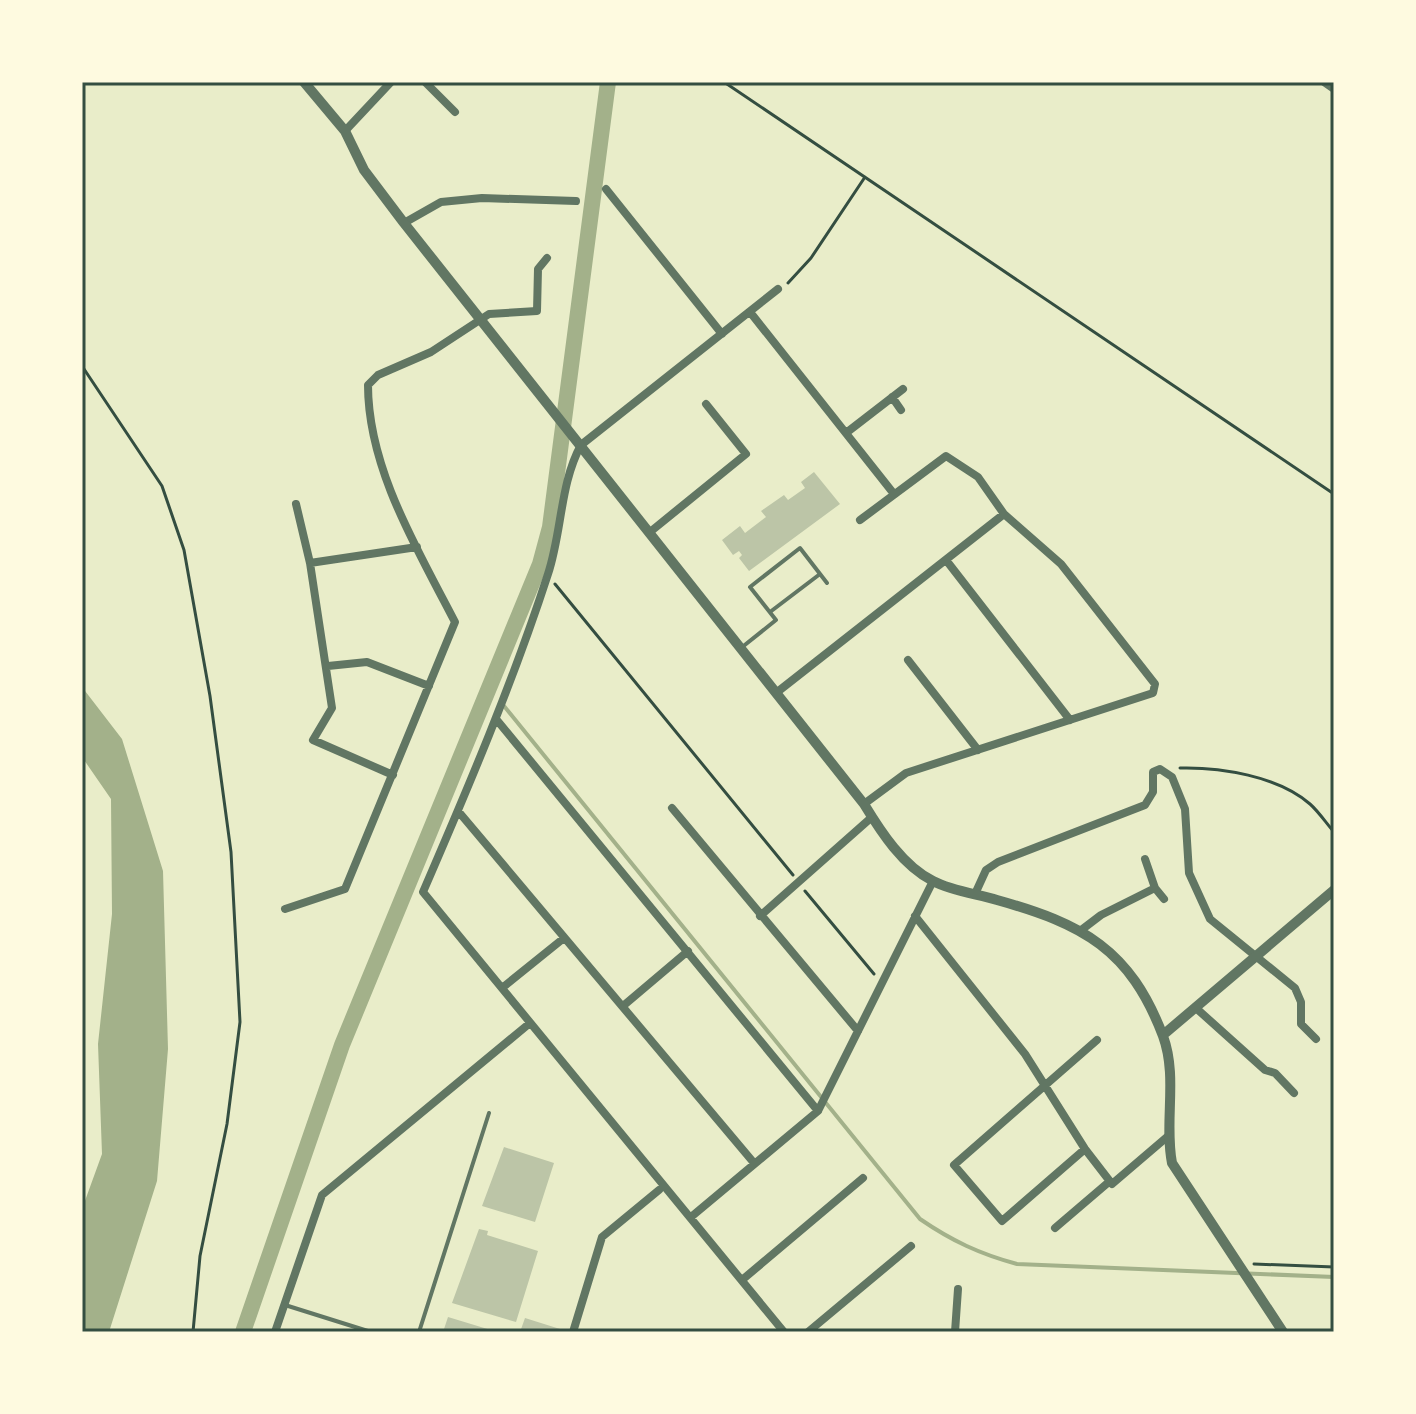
<svg xmlns="http://www.w3.org/2000/svg" width="1416" height="1414" viewBox="0 0 1416 1414" font-family="Mulish,sans-serif">
<style>
.water{fill:#a3b18a}
.lines{fill:none;stroke-linecap:round;stroke-linejoin:round}
.stream{stroke:#a3b18a;stroke-width:4}
.canal{stroke:#a3b18a;stroke-width:16}
.building{fill:#bcc5a7}
.path{stroke:#344e41;stroke-width:3}
.service{stroke:#617663;stroke-width:4}
.minor{stroke:#617663;stroke-width:8}
.tertiary{stroke:#617663;stroke-width:10}
.neatline{fill:none;stroke:#344e41;stroke-width:3}
</style>
<rect width="100%" height="100%" fill="#e9edc9"/>
<path class="water" d="M 82,687 L 122,739 L 163,871 L 168,1049 L 157,1181 L 109,1332 L 82,1332 L 82,1209 L 102,1154 L 98,1044 L 112,914 L 111,799 L 82,757 Z"/>
<g class="lines">
<path class="stream" d="M 504,706 L 920,1219 C 952,1241 980,1254 1017,1264 L 1334,1277"/>
<path class="canal" d="M 243,1332 L 342,1045 L 540,564 L 550,527 L 608,82"/>
</g>
<path class="building" d="M 814,472 L 840,504 L 749,571 L 739,558 L 742,555 L 739,551 L 733,555 L 722,540 L 740,526 L 745,533 L 766,517 L 761,511 L 784,495 L 788,500 L 805,488 L 801,482 Z
M 504,1147 L 554,1163 L 535,1222 L 482,1206 Z
M 479,1229 L 488,1231 L 487,1235 L 538,1251 L 516,1322 L 452,1303 Z
M 448,1317 L 494,1331 L 494,1332 L 443,1332 Z
M 525,1318 L 560,1329 L 559,1332 L 520,1332 Z"/>
<g class="lines">
<path class="path" d="M 724,82 L 1334,494
M 788,283 L 811,258 L 865,177
M 82,366 L 162,486 L 184,550 L 210,696 L 231,852 L 240,1022 L 227,1124 L 200,1256 L 193,1332
M 555,584 L 793,875
M 1180,768 C 1220,767 1278,776 1310,804 C 1319,812 1326,823 1334,832
M 805,891 L 874,974
M 1254,1264 L 1334,1267"/>
<path class="service" d="M 770,612 L 820,574
M 741,648 L 776,620 L 750,587 L 800,548 L 827,583
M 285,1305 L 371,1332
M 419,1332 L 489,1113"/>
<path class="minor" d="M 425,82 L 455,112
M 1324,82 L 1334,89
M 345,131 L 391,82
M 606,189 L 722,334
M 404,223 L 441,202 L 482,198 L 576,201
M 778,289 L 581,445 C 560,483 562,532 548,574 C 513,682 468,788 423,892 L 784,1332
M 750,312 L 894,494
M 892,397 L 901,410
M 846,433 L 903,389
M 296,504 L 310,563 L 332,708 L 313,740 L 393,775
M 860,520 L 946,456 L 978,477 L 1004,514 L 1061,564 L 1155,684 L 1153,693 L 906,773 L 864,804
M 650,532 L 746,454 L 706,404
M 946,560 L 1070,720
M 310,563 L 417,547
M 908,660 L 978,750
M 328,666 L 367,662 L 429,686
M 776,693 L 1004,514
M 496,719 L 818,1111
M 672,808 L 858,1031
M 458,811 L 754,1163
M 1145,859 L 1155,888
M 975,894 L 986,870 L 998,862 L 1145,805 L 1153,792 L 1153,772 L 1160,769 L 1172,777 L 1185,809 L 1189,873 L 1210,919 L 1295,988 L 1301,1002 L 1301,1024 L 1316,1039
M 285,909 L 345,889 L 455,622 C 418,550 368,469 368,385 L 378,375 L 431,352 L 489,314 L 537,311 L 538,269 L 547,258
M 760,916 L 872,817
M 915,916 L 1025,1054 L 1085,1149 L 1112,1184 L 1167,1137
M 1080,931 L 1101,915 L 1155,888 L 1164,899
M 502,988 L 564,938
M 623,1006 L 688,951
M 1197,1009 L 1265,1070 L 1275,1073 L 1294,1093
M 1085,1149 L 1002,1221 L 954,1165 L 1097,1040
M 691,1217 L 818,1111 L 933,881
M 1055,1228 L 1110,1181
M 742,1280 L 863,1178
M 275,1332 L 322,1195 L 530,1023
M 573,1332 L 602,1237 L 659,1190
M 808,1332 L 911,1246
M 955,1332 L 958,1289"/>
<path class="tertiary" d="M 304,82 L 345,131 L 364,170 L 404,223 L 864,804 C 881,832 903,866 933,881 C 952,891 977,894 997,900 C 1083,924 1130,949 1163,1036 C 1178,1077 1164,1121 1172,1163 L 1283,1332
M 1163,1035 L 1334,890"/>
</g>
<rect width="1416" height="1414" fill="none" stroke="#fefae0" stroke-width="168"/>
<rect x="84" y="84" width="1248" height="1246" class="neatline"/>
</svg>
